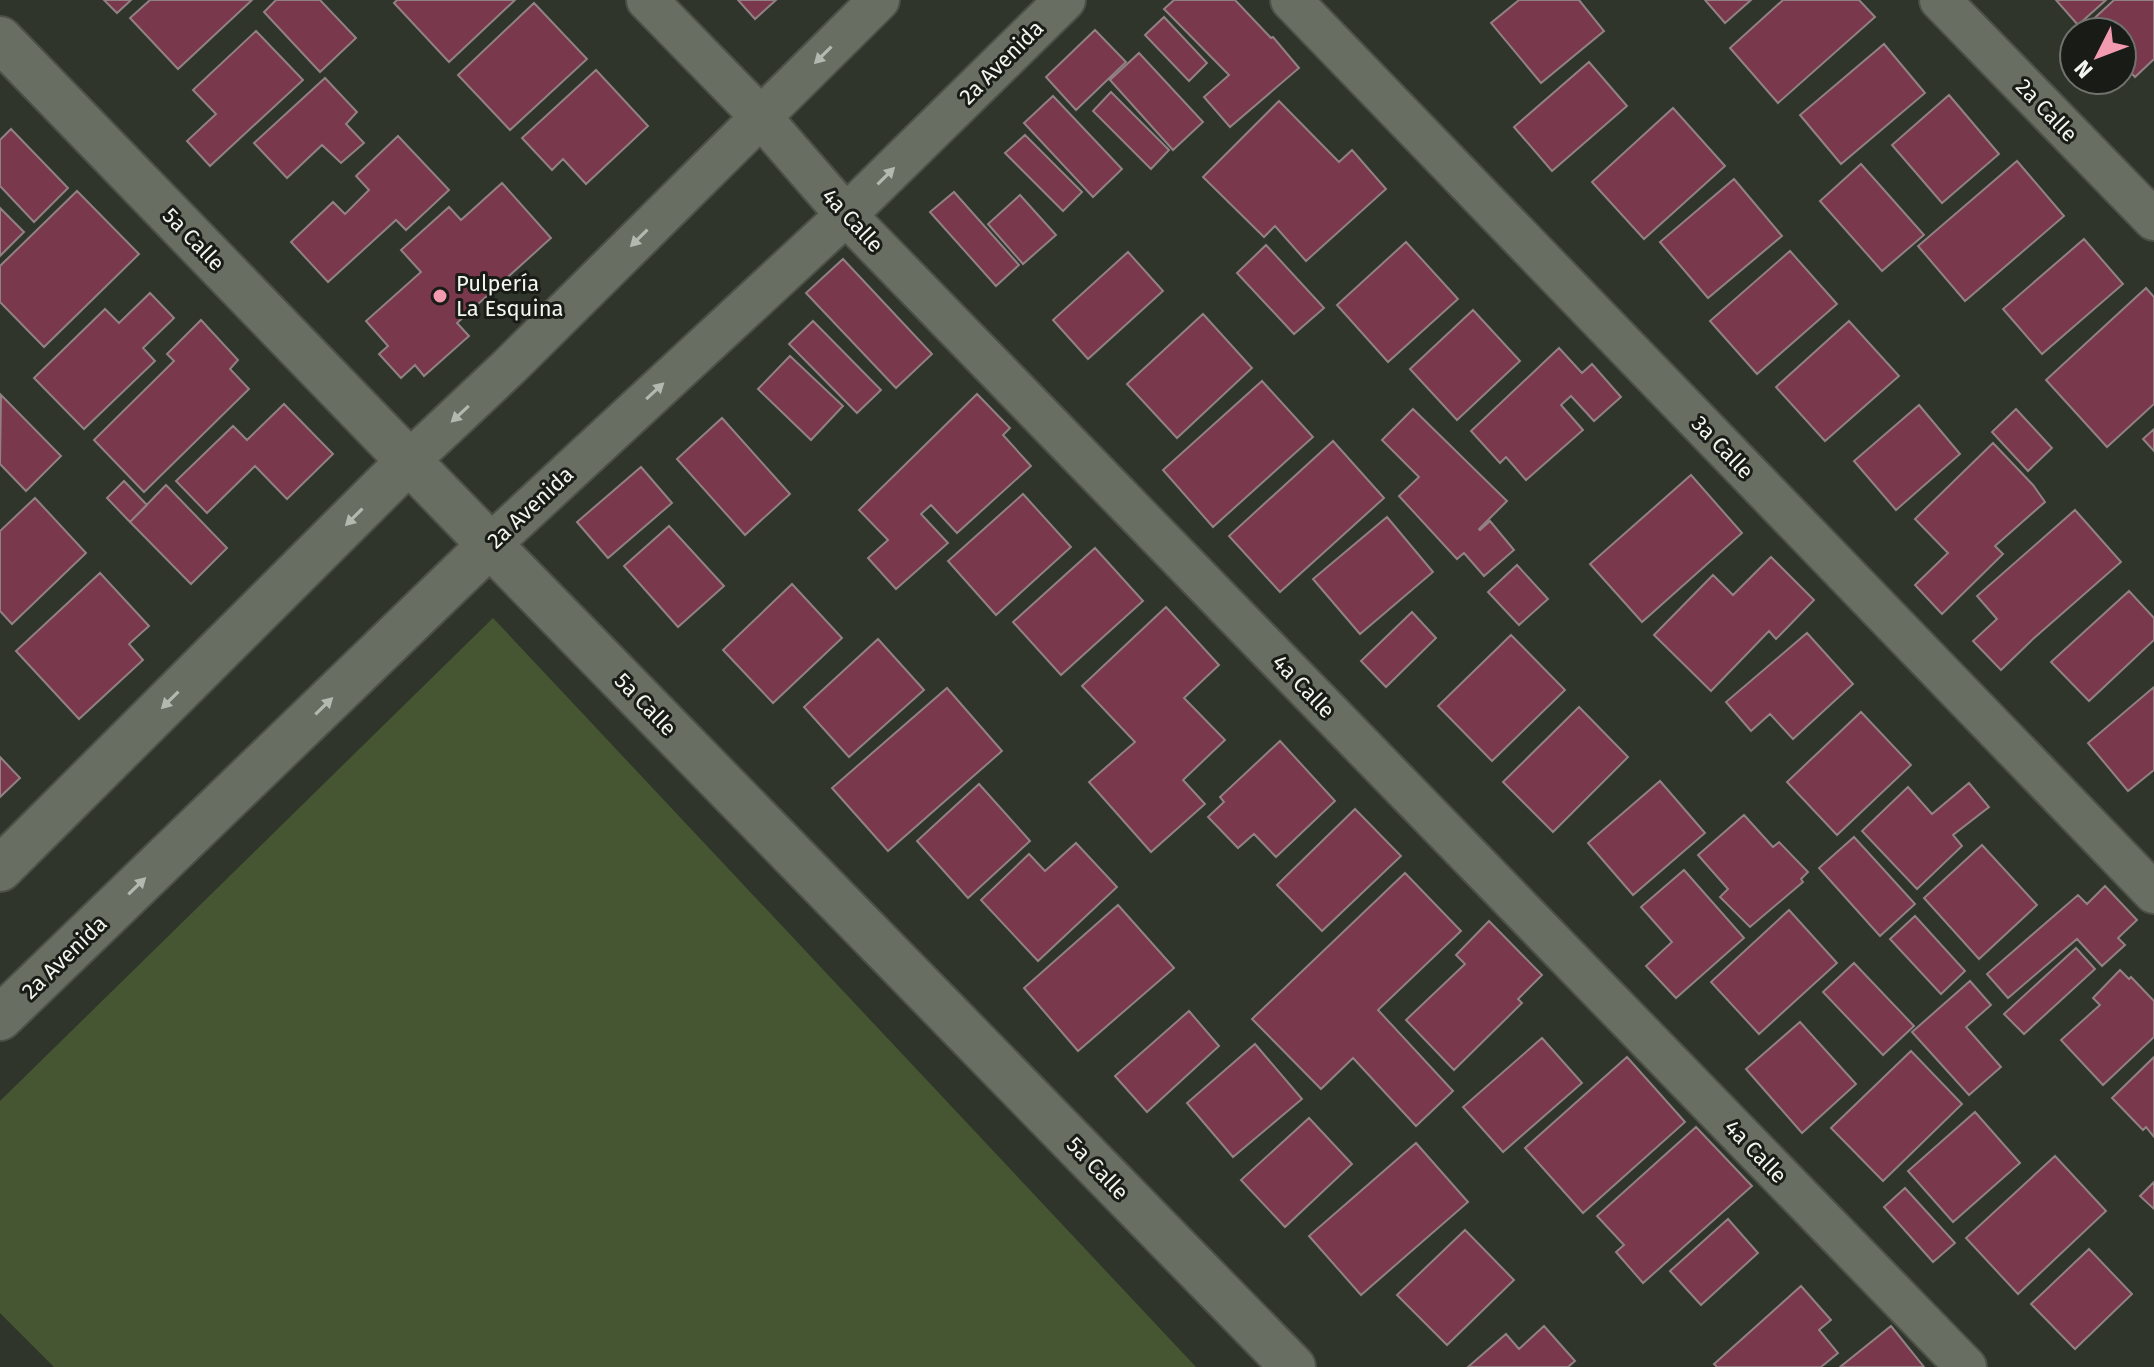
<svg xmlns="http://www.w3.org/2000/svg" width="2154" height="1367" viewBox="0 0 2154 1367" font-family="'Fira Sans',sans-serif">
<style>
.green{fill:#465632}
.building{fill:#79384b;stroke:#918184;stroke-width:2}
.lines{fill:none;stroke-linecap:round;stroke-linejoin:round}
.street-casing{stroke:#4c5047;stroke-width:44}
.secondary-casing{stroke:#4c5047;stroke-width:48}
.street{stroke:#686e62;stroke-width:40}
.secondary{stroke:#686e62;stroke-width:44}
.oneway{fill:#b4b9b0}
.poi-dot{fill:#f29ab0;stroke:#191b16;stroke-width:3}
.labels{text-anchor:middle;stroke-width:6;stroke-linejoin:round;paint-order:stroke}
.street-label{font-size:22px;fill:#f3f6ef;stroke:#191b16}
.poi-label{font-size:22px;fill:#f3f6ef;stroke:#191b16;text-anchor:start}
</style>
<rect width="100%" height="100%" fill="#2f352a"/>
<path class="green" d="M 493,618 L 1196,1367 L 54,1367 L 0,1313 L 0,1101 Z"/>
<path class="building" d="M 104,0 L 131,0 L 117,13 Z
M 150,0 L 252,0 L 178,69 L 130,18 Z
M 276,0 L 320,0 L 356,38 L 320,72 L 264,12 Z
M 397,0 L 515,0 L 449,62 L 394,3 Z
M 738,0 L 776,0 L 755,19 Z
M 1174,0 L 1235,0 L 1271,38 L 1273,37 L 1299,68 L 1230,127 L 1204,97 L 1229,75 L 1164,9 Z
M 1519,0 L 1579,0 L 1604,31 L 1541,83 L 1491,23 Z
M 1705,0 L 1751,0 L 1725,23 Z
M 1783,0 L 1859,0 L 1875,17 L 1778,103 L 1730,48 Z
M 2056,0 L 2106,0 L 2078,25 Z
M 2114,0 L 2154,0 L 2154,59 L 2135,77 L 2122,63 L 2122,32 L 2093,32 L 2087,25 Z
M 534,3 L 587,59 L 510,130 L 458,75 Z
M 1164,17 L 1207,63 L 1189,81 L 1145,35 Z
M 1095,30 L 1126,62 L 1076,110 L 1046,77 Z
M 256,31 L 303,80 L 210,166 L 187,141 L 216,114 L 193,90 Z
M 1884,44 L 1925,93 L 1841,164 L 1800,115 Z
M 1139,53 L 1203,122 L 1173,150 L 1110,80 Z
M 1589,62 L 1627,106 L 1552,171 L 1514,127 Z
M 596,70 L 648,126 L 586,184 L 563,159 L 552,170 L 522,138 Z
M 325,78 L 357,112 L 346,124 L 364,143 L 341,163 L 322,145 L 287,178 L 254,143 Z
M 1111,92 L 1169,150 L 1151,169 L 1093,111 Z
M 1949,95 L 1999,154 L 1942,203 L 1892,145 Z
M 1053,96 L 1122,169 L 1093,197 L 1024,123 Z
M 1279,101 L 1339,162 L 1352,150 L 1386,189 L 1306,261 L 1275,226 L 1264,237 L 1203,177 Z
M 1673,108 L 1725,166 L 1644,239 L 1592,182 Z
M 11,129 L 68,188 L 34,222 L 0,186 L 0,140 Z
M 1025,135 L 1082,192 L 1063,211 L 1005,153 Z
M 398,136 L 449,190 L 406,230 L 396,220 L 328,282 L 291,242 L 333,202 L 345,214 L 369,190 L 356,176 Z
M 2017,161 L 2064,216 L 1965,301 L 1918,246 Z
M 1861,164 L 1924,235 L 1882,271 L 1820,201 Z
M 1734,179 L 1782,236 L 1708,298 L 1660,242 Z
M 502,183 L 551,238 L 457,323 L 469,336 L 424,376 L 415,365 L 401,378 L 379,354 L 388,346 L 366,321 L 421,272 L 401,250 L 449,207 L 461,220 Z
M 77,191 L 139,254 L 44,347 L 0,302 L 0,266 Z
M 954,192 L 1019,265 L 996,286 L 930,212 Z
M 1020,195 L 1056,235 L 1023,264 L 988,224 Z
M 0,208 L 24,232 L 0,256 Z
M 2084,239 L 2123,284 L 2042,354 L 2003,309 Z
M 1406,242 L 1458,299 L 1388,362 L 1337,305 Z
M 1266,245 L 1324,308 L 1294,334 L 1237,273 Z
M 1790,251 L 1837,304 L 1757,374 L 1710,321 Z
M 1128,252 L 1163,291 L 1088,359 L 1053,320 Z
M 843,259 L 932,354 L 896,388 L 806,293 Z
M 2146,288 L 2154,297 L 2154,404 L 2107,447 L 2046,380 Z
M 150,293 L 174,318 L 143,348 L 155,361 L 84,429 L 34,378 L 105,309 L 119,323 Z
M 1473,310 L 1520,361 L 1457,420 L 1410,369 Z
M 1203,314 L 1252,368 L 1177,438 L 1127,384 Z
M 201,320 L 238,360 L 230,369 L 249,389 L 144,492 L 94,440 L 174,361 L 167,354 Z
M 813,321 L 881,390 L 857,413 L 789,344 Z
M 1849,321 L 1899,376 L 1825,441 L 1776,387 Z
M 1559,348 L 1582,373 L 1592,364 L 1621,397 L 1594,421 L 1571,396 L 1561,405 L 1583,430 L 1526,480 L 1506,457 L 1500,463 L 1471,431 Z
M 790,356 L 843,406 L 811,440 L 758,389 Z
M 1262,381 L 1313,437 L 1213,527 L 1163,470 Z
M 977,394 L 1010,428 L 1003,435 L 1031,466 L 957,533 L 931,505 L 921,514 L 948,543 L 896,589 L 868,558 L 888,540 L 859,510 Z
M 1,395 L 61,456 L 26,491 L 0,464 Z
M 284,404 L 333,454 L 287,499 L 255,466 L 207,513 L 176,481 L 233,426 L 247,440 Z
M 1919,405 L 1960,454 L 1896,510 L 1854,461 Z
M 1413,409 L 1507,501 L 1479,529 L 1480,530 L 1490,521 L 1514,550 L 1484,576 L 1464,553 L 1457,559 L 1399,496 L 1419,477 L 1382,440 Z
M 2016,409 L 2052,448 L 2028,471 L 1992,432 Z
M 722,418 L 790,494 L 745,535 L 677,459 Z
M 2154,429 L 2154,451 L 2143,439 Z
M 1333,441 L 1384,498 L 1280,592 L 1229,536 Z
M 1993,443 L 2033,485 L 2045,502 L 1995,546 L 2003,554 L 1942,614 L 1915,585 L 1948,553 L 1915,519 Z
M 641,467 L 672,503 L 608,558 L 577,522 Z
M 1691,475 L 1742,533 L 1642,622 L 1590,564 Z
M 124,481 L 147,505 L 130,522 L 107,498 Z
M 166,485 L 227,548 L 191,584 L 130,522 Z
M 1023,494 L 1071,547 L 996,615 L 948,561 Z
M 35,498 L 86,553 L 12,624 L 0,611 L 0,531 Z
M 2075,510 L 2121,562 L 2033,639 L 2001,670 L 1973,641 L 1997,619 L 1977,596 Z
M 1387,517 L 1433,572 L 1360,634 L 1313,579 Z
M 669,526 L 724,586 L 678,627 L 624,566 Z
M 1095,548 L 1143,601 L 1061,675 L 1013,622 Z
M 1771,557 L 1814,600 L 1776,639 L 1769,631 L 1711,691 L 1654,635 L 1713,575 L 1733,595 Z
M 1517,565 L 1548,599 L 1519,625 L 1488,592 Z
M 100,573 L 149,626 L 129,644 L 143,660 L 79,719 L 16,651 Z
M 792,584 L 842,638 L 773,703 L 723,650 Z
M 2129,591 L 2154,618 L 2154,640 L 2089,701 L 2051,662 Z
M 1166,607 L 1219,665 L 1184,698 L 1225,740 L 1183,780 L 1205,804 L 1151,852 L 1089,782 L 1135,742 L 1082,686 Z
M 1412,612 L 1436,638 L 1386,687 L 1361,661 Z
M 1807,633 L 1853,684 L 1793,739 L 1770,714 L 1751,731 L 1726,702 Z
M 1511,635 L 1565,690 L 1492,761 L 1438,706 Z
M 878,639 L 924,690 L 849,757 L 804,707 Z
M 2154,687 L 2154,770 L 2128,791 L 2088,743 Z
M 947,688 L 1002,751 L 888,851 L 832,788 Z
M 1579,707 L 1628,757 L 1553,832 L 1503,782 Z
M 1861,712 L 1911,765 L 1837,835 L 1787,782 Z
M 1280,741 L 1335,801 L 1276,857 L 1254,834 L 1238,848 L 1208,817 L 1224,802 L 1220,797 Z
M 0,757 L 20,778 L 0,797 Z
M 1660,781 L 1705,833 L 1633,895 L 1588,843 Z
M 1969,783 L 1989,807 L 1953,835 L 1962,846 L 1917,889 L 1862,831 L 1908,787 L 1932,814 Z
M 979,784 L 1030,841 L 968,898 L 917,841 Z
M 1355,809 L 1401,856 L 1322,931 L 1277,885 Z
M 1744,815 L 1773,847 L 1779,842 L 1808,872 L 1801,879 L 1803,882 L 1750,927 L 1720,897 L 1728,889 L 1698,855 Z
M 1854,837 L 1915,904 L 1880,936 L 1819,868 Z
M 1076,843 L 1117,887 L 1038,961 L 981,900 L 1029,854 L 1045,871 Z
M 1982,845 L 2037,905 L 1979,959 L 1924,898 Z
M 1684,870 L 1744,938 L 1676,998 L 1646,966 L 1672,942 L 1641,907 Z
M 1405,873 L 1461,931 L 1378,1010 L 1453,1091 L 1416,1126 L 1353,1058 L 1321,1089 L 1252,1019 Z
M 2105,886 L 2137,920 L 2118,938 L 2125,945 L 2102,966 L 2077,939 L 2008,998 L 1987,974 L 2078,895 L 2087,904 Z
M 1118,905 L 1174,968 L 1078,1051 L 1024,988 Z
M 1789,910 L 1837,963 L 1759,1034 L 1711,982 Z
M 1915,916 L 1965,971 L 1941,994 L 1890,939 Z
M 1489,921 L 1542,975 L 1518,999 L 1522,1003 L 1454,1070 L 1406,1020 L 1465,964 L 1456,955 Z
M 2076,948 L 2095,969 L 2024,1034 L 2004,1014 Z
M 1854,963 L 1914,1026 L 1883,1055 L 1823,992 Z
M 2120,970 L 2129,979 L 2131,977 L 2154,1001 L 2154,1037 L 2103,1085 L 2061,1040 L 2100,1005 L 2093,998 Z
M 1970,981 L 1991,1005 L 1966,1027 L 2001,1067 L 1969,1095 L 1912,1032 Z
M 1189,1011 L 1219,1046 L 1147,1112 L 1115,1076 Z
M 1800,1022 L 1856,1084 L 1802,1133 L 1746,1069 Z
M 1542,1038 L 1582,1083 L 1503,1152 L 1463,1107 Z
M 1255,1044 L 1302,1099 L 1233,1157 L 1187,1103 Z
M 1911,1051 L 1962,1104 L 1883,1181 L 1831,1128 Z
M 1627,1057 L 1685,1122 L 1583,1213 L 1525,1148 Z
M 2154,1057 L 2154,1137 L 2146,1127 L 2143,1130 L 2112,1098 Z
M 1975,1112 L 2020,1163 L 1953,1222 L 1908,1171 Z
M 1309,1118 L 1352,1164 L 1285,1227 L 1241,1180 Z
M 1696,1127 L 1752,1186 L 1643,1283 L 1616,1252 L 1624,1245 L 1597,1216 Z
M 1416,1143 L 1468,1202 L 1361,1295 L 1309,1236 Z
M 2055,1156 L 2106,1211 L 2018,1294 L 1966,1238 Z
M 2154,1182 L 2154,1209 L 2140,1196 Z
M 1905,1188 L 1955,1243 L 1933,1262 L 1884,1207 Z
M 1728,1219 L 1758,1253 L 1701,1305 L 1670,1271 Z
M 1465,1230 L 1514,1280 L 1447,1345 L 1397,1295 Z
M 2089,1249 L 2132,1294 L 2075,1349 L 2031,1304 Z
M 1801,1286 L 1831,1320 L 1819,1330 L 1838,1353 L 1821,1367 L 1717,1367 L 1714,1364 Z
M 1544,1326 L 1575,1361 L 1568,1367 L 1468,1367 L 1506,1334 L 1519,1349 Z
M 1891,1326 L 1924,1367 L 1840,1367 Z"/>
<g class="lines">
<g class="street-casing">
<path id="street" d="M 647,0 L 761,117 L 846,215 L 1966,1367
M 1291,0 L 2154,893
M 1940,0 L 2154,220
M 409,461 L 510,366 L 879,0
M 490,545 L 846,215 L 1065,0"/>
</g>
<g class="secondary-casing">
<path id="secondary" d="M 0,39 L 490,545 L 1293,1367
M 0,869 L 409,461
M 0,1018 L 490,545"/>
</g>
<use href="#street" class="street"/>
<use href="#secondary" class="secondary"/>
</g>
<defs><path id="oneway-solid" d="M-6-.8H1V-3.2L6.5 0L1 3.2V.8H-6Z" transform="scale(2)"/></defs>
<g class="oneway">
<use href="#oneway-solid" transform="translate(823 55) rotate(135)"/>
<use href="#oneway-solid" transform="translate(886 176) rotate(-45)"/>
<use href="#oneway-solid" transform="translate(639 238) rotate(135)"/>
<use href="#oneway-solid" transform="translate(655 391) rotate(-43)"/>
<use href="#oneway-solid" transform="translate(460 414) rotate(137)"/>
<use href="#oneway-solid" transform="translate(354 517) rotate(135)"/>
<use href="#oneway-solid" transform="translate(170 700) rotate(135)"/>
<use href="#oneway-solid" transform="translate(324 706) rotate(-44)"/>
<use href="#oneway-solid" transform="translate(137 886) rotate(-44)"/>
</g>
<circle class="poi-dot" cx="440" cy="296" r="8"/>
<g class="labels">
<g class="street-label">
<text transform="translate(1001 62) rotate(-45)" y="8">2a Avenida</text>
<text transform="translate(2047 110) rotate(46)" y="8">2a Calle</text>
<text transform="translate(853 220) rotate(47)" y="8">4a Calle</text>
<text transform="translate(194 239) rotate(46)" y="8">5a Calle</text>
<text transform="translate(1723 447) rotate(46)" y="8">3a Calle</text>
<text transform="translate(530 507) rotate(-43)" y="8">2a Avenida</text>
<text transform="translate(1304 686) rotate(46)" y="8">4a Calle</text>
<text transform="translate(646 704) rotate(46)" y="8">5a Calle</text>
<text transform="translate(64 957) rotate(-44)" y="8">2a Avenida</text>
<text transform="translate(1756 1151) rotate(46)" y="8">4a Calle</text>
<text transform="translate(1098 1168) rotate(46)" y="8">5a Calle</text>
</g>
<g class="poi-label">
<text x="456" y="291">Pulpería<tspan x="456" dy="25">La Esquina</tspan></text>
</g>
</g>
<g transform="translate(2098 56) rotate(228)"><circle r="38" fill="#191b16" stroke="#70736d" stroke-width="2"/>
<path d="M0-6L14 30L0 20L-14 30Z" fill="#f29ab0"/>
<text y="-12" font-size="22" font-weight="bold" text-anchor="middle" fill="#f3f6ef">N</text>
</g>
</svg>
